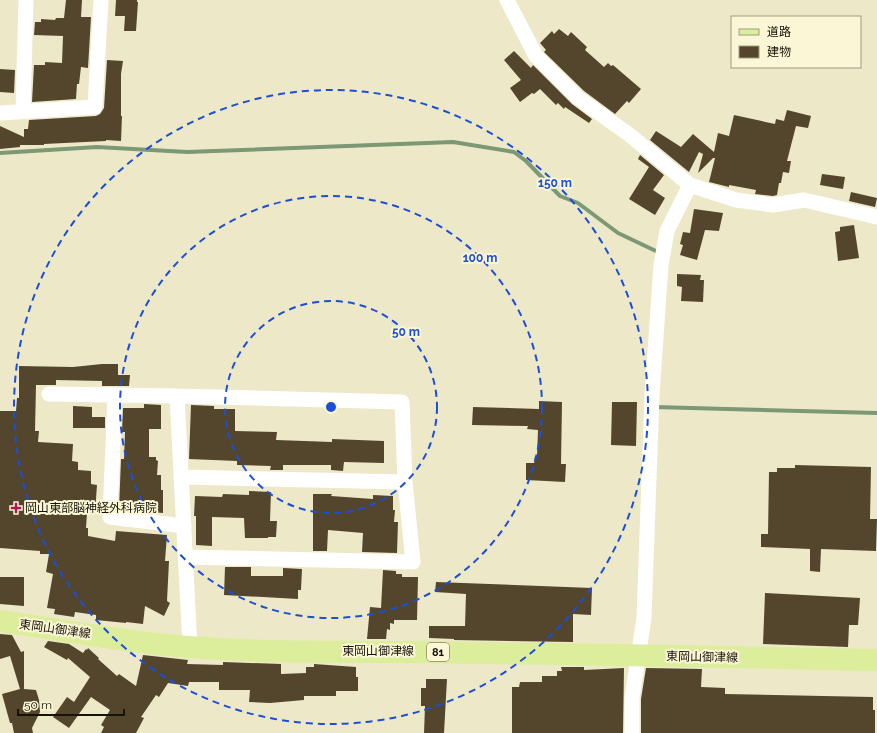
<svg xmlns="http://www.w3.org/2000/svg" width="877" height="733" viewBox="0 0 877 733" font-family="Raleway,'Noto Sans JP',sans-serif">
<style>
.lines{fill:none;stroke-linecap:round;stroke-linejoin:round}
.stream{stroke:#7c9875;stroke-width:4}
.building{fill:#54462c}
.minor{stroke:#fff;stroke-width:15}
.primary{stroke:#dced9c;stroke-width:22}
.ring{fill:none;stroke:#1d4ed8;stroke-width:2;stroke-dasharray:7 5}
.poi-dot{fill:#ab1950;stroke:#fbf6d5;stroke-width:1.5}
.labels{text-anchor:middle;stroke-width:4;stroke-linejoin:round;paint-order:stroke}
.shield{fill:#fbf6d5;stroke:#5a5745;stroke-width:1}
.shield-label{font-size:11px;font-weight:bold;fill:#151307}
.poi-label{font-size:12px;fill:#151307;stroke:#fbf6d5;text-anchor:start}
.street-label{font-size:12px;fill:#151307;stroke:#fbf6d5}
.centre{fill:#1d4ed8;stroke:#fbf6d5;stroke-width:2}
.ring-label{font-size:12px;text-anchor:middle;font-weight:bold;fill:#1d4ed8;stroke:#fbf6d5;stroke-width:4;stroke-linejoin:round;paint-order:stroke}
</style>
<rect width="100%" height="100%" fill="#ede9c8"/>
<g class="lines">
<path class="stream" d="M 0,153 L 97,147 L 187,152 L 453,142 L 514,152 L 526,161 L 560,196 L 578,203 L 618,233 L 658,252 L 658,255
M 654,407 L 877,413"/>
</g>
<path class="building" d="M 66,0 L 82,0 L 81,17 L 91,17 L 88,68 L 81,67 L 79,84 L 77,84 L 76,99 L 32,102 L 34,65 L 45,65 L 45,62 L 62,63 L 63,36 L 34,35 L 35,22 L 41,22 L 41,19 L 55,20 L 56,18 L 64,18 Z
M 116,0 L 137,0 L 137,2 L 138,2 L 136,31 L 124,31 L 125,16 L 115,16 Z
M 559,29 L 568,36 L 571,32 L 587,47 L 585,50 L 604,67 L 608,63 L 611,66 L 613,65 L 641,89 L 629,103 L 627,101 L 615,114 L 584,91 L 544,52 L 546,50 L 540,43 L 552,31 L 554,34 Z
M 514,51 L 531,68 L 533,65 L 572,104 L 592,119 L 589,123 L 565,107 L 564,109 L 558,103 L 556,105 L 540,89 L 534,94 L 532,93 L 520,102 L 510,88 L 521,80 L 504,60 Z
M 107,60 L 123,61 L 121,74 L 121,116 L 122,116 L 121,141 L 106,140 L 106,141 L 44,144 L 44,145 L 20,145 L 20,147 L 0,149 L 0,126 L 24,137 L 24,129 L 28,129 L 29,120 L 96,116 L 100,114 L 104,108 Z
M 0,69 L 15,70 L 14,93 L 0,92 Z
M 787,110 L 811,116 L 808,128 L 796,126 L 787,161 L 791,161 L 789,173 L 783,172 L 781,183 L 779,183 L 777,195 L 773,196 L 755,194 L 756,190 L 729,185 L 729,187 L 709,182 L 715,158 L 713,158 L 698,173 L 703,154 L 699,152 L 689,172 L 650,140 L 656,131 L 681,147 L 693,134 L 714,152 L 718,133 L 729,136 L 734,115 L 775,124 L 776,119 L 784,121 Z
M 640,155 L 664,175 L 653,190 L 665,198 L 655,215 L 629,199 L 649,167 L 638,159 Z
M 822,174 L 845,177 L 843,189 L 820,185 Z
M 851,192 L 877,198 L 875,207 L 849,201 Z
M 694,209 L 723,213 L 719,231 L 705,230 L 697,260 L 680,255 L 683,245 L 680,244 L 683,232 L 690,233 Z
M 854,225 L 859,258 L 838,261 L 835,232 L 840,231 L 840,227 Z
M 677,274 L 701,275 L 700,280 L 704,280 L 703,302 L 681,301 L 682,287 L 677,286 Z
M 102,364 L 118,364 L 118,375 L 130,375 L 129,386 L 102,386 L 102,381 L 56,380 L 56,385 L 36,385 L 35,431 L 39,431 L 38,442 L 73,444 L 72,461 L 78,462 L 78,470 L 91,471 L 91,484 L 97,485 L 95,513 L 87,513 L 86,528 L 88,528 L 88,536 L 115,541 L 116,531 L 167,535 L 165,561 L 169,561 L 167,601 L 170,603 L 164,616 L 145,606 L 143,624 L 126,622 L 126,623 L 96,620 L 96,615 L 75,612 L 74,617 L 54,614 L 55,609 L 47,608 L 53,574 L 46,572 L 49,554 L 40,554 L 40,551 L 0,548 L 0,411 L 16,411 L 17,398 L 19,398 L 19,366 L 73,367 Z
M 539,401 L 562,402 L 561,464 L 566,464 L 565,482 L 526,480 L 526,463 L 534,463 L 535,456 L 537,457 L 538,430 L 527,429 L 528,426 L 472,425 L 473,407 L 539,409 Z
M 612,402 L 637,402 L 636,446 L 611,445 Z
M 144,404 L 161,405 L 161,429 L 149,429 L 149,457 L 156,457 L 156,460 L 158,461 L 157,475 L 161,475 L 161,490 L 163,490 L 163,513 L 119,509 L 121,459 L 124,459 L 125,432 L 122,432 L 123,408 L 144,408 Z
M 191,405 L 214,406 L 214,409 L 235,409 L 235,431 L 277,432 L 276,440 L 332,442 L 332,439 L 384,441 L 384,463 L 344,462 L 343,471 L 331,470 L 331,465 L 283,465 L 283,470 L 270,470 L 271,466 L 237,465 L 237,461 L 189,459 Z
M 73,406 L 92,407 L 92,417 L 105,417 L 105,428 L 73,428 Z
M 795,465 L 871,467 L 870,519 L 877,519 L 876,551 L 821,549 L 820,572 L 810,571 L 810,549 L 761,547 L 761,534 L 768,534 L 769,472 L 777,472 L 777,468 L 795,468 Z
M 249,491 L 271,492 L 270,521 L 277,521 L 276,537 L 268,537 L 268,538 L 245,538 L 244,518 L 212,517 L 212,546 L 196,545 L 196,516 L 194,516 L 195,496 L 222,497 L 223,494 L 249,495 Z
M 313,494 L 332,494 L 331,496 L 373,499 L 373,495 L 393,496 L 393,510 L 395,510 L 394,522 L 398,522 L 397,553 L 362,552 L 363,533 L 328,530 L 327,551 L 313,551 Z
M 225,567 L 251,567 L 251,576 L 283,576 L 283,568 L 302,569 L 301,590 L 298,590 L 298,599 L 224,595 Z
M 383,570 L 396,571 L 396,574 L 402,574 L 402,577 L 418,577 L 417,620 L 394,620 L 394,624 L 390,623 L 390,630 L 387,629 L 386,639 L 367,639 L 370,607 L 381,608 Z
M 0,577 L 24,577 L 24,606 L 0,604 Z
M 436,582 L 592,588 L 591,615 L 573,614 L 573,642 L 454,640 L 454,639 L 429,638 L 429,626 L 465,626 L 466,594 L 435,592 Z
M 765,593 L 860,598 L 858,625 L 849,625 L 848,647 L 763,644 Z
M 0,634 L 12,635 L 21,652 L 24,651 L 24,689 L 36,690 L 39,700 L 40,712 L 32,728 L 33,733 L 14,733 L 12,723 L 10,723 L 2,694 L 20,689 L 10,656 L 0,659 Z
M 48,641 L 69,644 L 83,653 L 86,649 L 87,650 L 88,648 L 99,658 L 98,659 L 117,676 L 119,674 L 136,686 L 143,655 L 188,660 L 187,664 L 223,665 L 223,662 L 281,664 L 281,674 L 306,673 L 306,667 L 314,667 L 314,664 L 356,667 L 356,677 L 358,677 L 358,691 L 336,691 L 336,696 L 304,696 L 304,700 L 270,703 L 249,702 L 250,690 L 219,690 L 219,682 L 189,682 L 188,686 L 168,683 L 159,697 L 156,695 L 141,717 L 144,718 L 136,733 L 101,733 L 104,727 L 101,725 L 110,710 L 91,697 L 69,728 L 53,717 L 67,697 L 74,702 L 90,677 L 68,658 L 67,660 L 44,647 Z
M 561,667 L 584,667 L 584,670 L 624,668 L 623,733 L 512,733 L 512,687 L 519,687 L 520,682 L 542,682 L 542,676 L 557,676 L 557,671 L 562,671 Z
M 646,668 L 702,669 L 701,687 L 725,688 L 725,694 L 873,697 L 873,710 L 875,710 L 875,733 L 641,733 L 641,699 Z
M 426,679 L 447,679 L 444,733 L 424,733 L 425,706 L 421,706 L 421,688 L 426,688 Z"/>
<g class="lines">
<path class="minor" d="M 507,0 L 536,56 L 578,98 L 631,136 L 690,185 L 736,200 L 773,205 L 804,200 L 877,217
M 23,111 L 26,0
M 0,113 L 95,107 L 101,0
M 49,394 L 177,396 L 402,402 L 405,482 L 413,562 L 185,557
M 115,395 L 110,517 L 184,526
M 177,396 L 190,647
M 181,477 L 405,482
M 632,733 L 632,698 L 644,618 L 652,395 L 661,265 L 667,231 L 690,185"/>
<path class="primary" d="M 0,621 C 63,630 125,642 188,647 C 266,653 344,651 422,652 C 574,654 725,657 877,660"/>
</g>
<g class="ring">
<circle cx="331" cy="407" r="106"/>
<circle cx="331" cy="407" r="211"/>
<circle cx="331" cy="407" r="317"/>
</g>
<path class="poi-dot" d="M14 502h4v4h4v4h-4v4h-4v-4h-4v-4h4z"/>
<g class="labels">
<rect class="shield" x="427" y="643" width="22" height="18" rx="3"/>
<g class="shield-label">
<text x="438" y="656">81</text>
</g>
<g class="poi-label">
<text x="25" y="512">岡山東部脳神経外科病院</text>
</g>
<g class="street-label">
<text transform="translate(55 629) rotate(8)" y="4">東岡山御津線</text>
<text x="378" y="655">東岡山御津線</text>
<text transform="translate(702 657) rotate(1)" y="4">東岡山御津線</text>
</g>
</g>
<circle cx="331" cy="407" r="6" class="centre"/>
<g class="ring-label">
<text x="555" y="187">150 m</text>
<text x="480" y="262">100 m</text>
<text x="406" y="336">50 m</text>
</g>
<rect x="731" y="16" width="130" height="52" fill="#fbf6d5" stroke="#9f9b83"/>
<rect x="739" y="29" width="20" height="6" fill="#dced9c" stroke="#9f9b83"/>
<text x="767" y="36" font-size="12" fill="#151307">道路</text>
<rect x="739" y="46" width="20" height="12" fill="#54462c" stroke="#9f9b83"/>
<text x="767" y="56" font-size="12" fill="#151307">建物</text>
<path d="M18 709v6h106v-6" fill="none" stroke="#151307" stroke-width="2"/>
<text x="24" y="709" font-size="12" fill="#151307" stroke="#fbf6d5" stroke-width="3" paint-order="stroke">50 m</text>
</svg>
